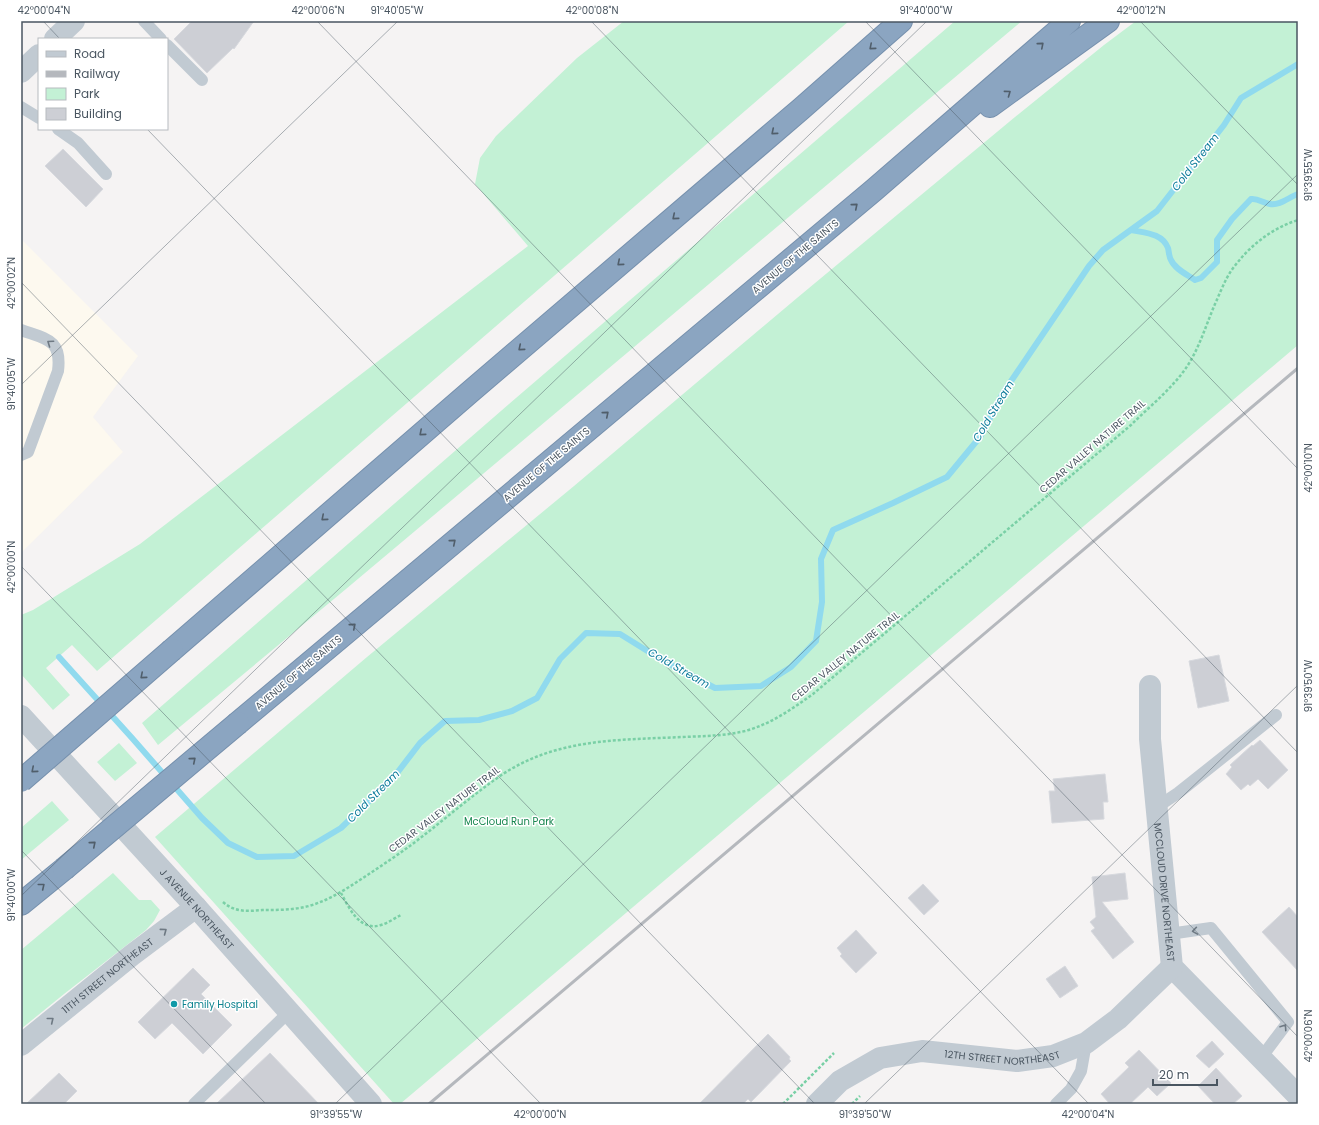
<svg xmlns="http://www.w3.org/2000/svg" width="1319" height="1125" viewBox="0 0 1319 1125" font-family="Poppins,sans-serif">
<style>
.commercial{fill:#fdf9ef}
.green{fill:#c3f1d5}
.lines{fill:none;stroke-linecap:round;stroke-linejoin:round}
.stream{stroke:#90daee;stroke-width:6}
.building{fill:#cdcfd5;stroke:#d7d9de}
.motorway-casing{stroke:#7690ad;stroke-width:24}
.path{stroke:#7ad0a6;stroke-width:2.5;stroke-dasharray:3 2;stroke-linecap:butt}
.service{stroke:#c1cad2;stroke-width:12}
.minor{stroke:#c1cad2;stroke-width:22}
.tertiary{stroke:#c1cad2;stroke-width:22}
.motorway{stroke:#8ba5c1;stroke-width:22}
.rail{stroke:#b5b8bd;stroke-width:3}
.motorway-bridge-casing{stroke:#7690ad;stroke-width:24;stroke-linecap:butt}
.motorway-bridge{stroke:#8ba5c1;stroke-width:22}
.oneway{stroke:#505e6b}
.oneway2{stroke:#6e7983}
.ticks{fill:none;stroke:#4a5661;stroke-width:1;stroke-opacity:0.45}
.culture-dot{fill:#0f9aa8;stroke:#fff;stroke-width:1.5}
.labels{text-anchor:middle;stroke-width:3;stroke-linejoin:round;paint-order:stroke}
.street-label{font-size:10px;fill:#4a5661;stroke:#fff}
.park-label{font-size:10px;fill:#17864f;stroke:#fff}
.culture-label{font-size:10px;fill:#0d838f;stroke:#fff;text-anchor:start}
.water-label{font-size:11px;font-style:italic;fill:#0c7c9b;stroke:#fff}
.neatline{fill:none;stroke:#4a5661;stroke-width:1.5}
.ticks-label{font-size:10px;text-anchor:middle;fill:#4a5661}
</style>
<rect width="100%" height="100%" fill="#f5f3f3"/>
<path class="commercial" d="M 21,239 L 138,356 L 93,417 L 123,452 L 21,553 Z"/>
<path class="green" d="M 624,21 L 849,21 L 97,671 L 72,645 L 46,668 L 70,695 L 53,710 L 21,674 L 21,615 L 33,610 L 140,544 L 528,246 L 475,184 L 480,158 L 496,136 L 577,58 Z
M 955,21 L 1022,21 L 346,589 L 158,745 L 142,723 L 509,404 Z
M 1136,21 L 1298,21 L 1298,345 L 400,1104 L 394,1104 L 155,837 L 367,657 L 574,486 L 797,298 L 1015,117 L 1104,45 Z
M 119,743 L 137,763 L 115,781 L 97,762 Z
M 52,801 L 69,820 L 21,860 L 21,828 Z
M 113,873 L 139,900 L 151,900 L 160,910 L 154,921 L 146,930 L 64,994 L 21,1029 L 21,950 Z"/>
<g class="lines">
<path class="stream" d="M 1131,230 C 1145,233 1162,233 1168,248 C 1169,252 1169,257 1171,260 C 1175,269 1186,274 1195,280 L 1201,278 L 1217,262 L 1217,240 L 1232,219 L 1251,199 C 1258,198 1263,203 1270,204 C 1280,206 1289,197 1298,194
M 59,657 L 132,738 L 202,818 L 228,843 L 257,857 L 294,856 L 341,828 L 394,777 L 420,743 L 445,721 L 479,720 L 512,711 L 537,698 L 560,659 L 586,633 L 620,634 L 662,660 L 715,688 L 761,686 L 791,667 L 816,641 L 822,602 L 821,559 L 833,530 L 893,503 L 947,477 L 980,437 L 1003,393 L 1089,266 L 1103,250 L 1157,211 L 1224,125 L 1241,98 L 1298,64"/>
</g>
<path class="building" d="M 192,21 L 254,21 L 234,49 L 233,48 L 207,73 L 174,39 Z
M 63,149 L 103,189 L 86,207 L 45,166 Z
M 1219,655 L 1229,701 L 1198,708 L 1189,661 Z
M 1260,740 L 1288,770 L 1268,789 L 1258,779 L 1250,786 L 1248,784 L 1241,790 L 1226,774 L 1232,767 L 1230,765 L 1252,745 L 1253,746 Z
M 1105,774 L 1108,802 L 1103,802 L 1104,819 L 1052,823 L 1049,791 L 1055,791 L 1053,779 Z
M 1125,873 L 1128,899 L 1102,902 L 1134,942 L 1113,959 L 1091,931 L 1095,928 L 1090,922 L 1096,917 L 1092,877 Z
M 923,884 L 939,901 L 924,915 L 908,898 Z
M 1289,907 L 1298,917 L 1298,971 L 1262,932 Z
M 856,930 L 877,953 L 856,973 L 840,956 L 842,954 L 837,948 Z
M 1065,966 L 1078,986 L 1060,998 L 1046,979 Z
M 193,968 L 210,985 L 201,994 L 232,1025 L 203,1054 L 172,1023 L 155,1039 L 138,1022 Z
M 768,1034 L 790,1057 L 789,1059 L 791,1061 L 751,1102 L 748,1099 L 743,1104 L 699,1104 Z
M 1212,1041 L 1224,1054 L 1209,1068 L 1196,1056 Z
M 1139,1050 L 1171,1083 L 1157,1096 L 1148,1087 L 1130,1104 L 1110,1104 L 1101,1094 L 1129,1067 L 1125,1063 Z
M 270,1053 L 319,1104 L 216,1104 Z
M 1216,1068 L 1242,1096 L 1233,1104 L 1215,1104 L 1198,1086 Z
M 59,1073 L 77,1091 L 64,1104 L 26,1104 Z"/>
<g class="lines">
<g class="motorway-casing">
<path id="motorway" d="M 990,106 L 1108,21
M 172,650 L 470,392 L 801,109 L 901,21
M 238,723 L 874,190 L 1069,21
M 21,904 L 64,869"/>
</g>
<path class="path" d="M 341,893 C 349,908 360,932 381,925 C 388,923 395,918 401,915
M 223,902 C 235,913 249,911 263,910 C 278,910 294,910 309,906 C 333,899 352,885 372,872 C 384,864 396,856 407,848 C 440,824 469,797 503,774 C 558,738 620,740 683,737 C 704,736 724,736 745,731 C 771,724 792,709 813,694 L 1131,425 C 1150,406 1173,388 1188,365 C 1200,346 1206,325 1215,304 C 1220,293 1225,280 1231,271 C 1248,247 1270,229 1298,220
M 783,1104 L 834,1053
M 852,1104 L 860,1096"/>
<path class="service" d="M 144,21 L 161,39
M 167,45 L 202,80
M 21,107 L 39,118
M 58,129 L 78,143 L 106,174
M 21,330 C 46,339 62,339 58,371 L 28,452 L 21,455
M 1157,807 L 1178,793 L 1276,715
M 1169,934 L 1211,928 L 1288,1022 L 1261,1058
M 194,1104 L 289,1012
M 1056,1104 L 1071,1089 L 1081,1071 L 1086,1043"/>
<g class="minor">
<path d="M 55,39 L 74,21"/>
<path d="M 21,72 L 39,55"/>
<path id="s1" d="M 1150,686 L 1150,739 L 1172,967 L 1298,1096"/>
<path id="s2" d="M 817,1104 L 840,1081 L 880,1058 L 922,1051 L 1017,1061 L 1053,1056 L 1086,1043 L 1118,1019 L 1172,967"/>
</g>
<g class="tertiary">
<path id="s3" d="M 21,716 L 196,907 L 371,1104"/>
<path id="s4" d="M 21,1045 L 132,955 L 196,907"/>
</g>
<use href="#motorway" class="motorway"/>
<path class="rail" d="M 429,1104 L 1298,368"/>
<g class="motorway-bridge-casing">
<path id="motorway-bridge" d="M 21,781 L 172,650
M 64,869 L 238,723"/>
</g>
<use href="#motorway-bridge" class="motorway-bridge"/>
</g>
<defs><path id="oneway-chevron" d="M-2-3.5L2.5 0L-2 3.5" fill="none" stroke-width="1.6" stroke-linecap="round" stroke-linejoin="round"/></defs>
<g class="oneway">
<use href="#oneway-chevron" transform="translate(1041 45) rotate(-41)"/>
<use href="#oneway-chevron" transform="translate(872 47) rotate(139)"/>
<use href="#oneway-chevron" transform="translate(1008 93) rotate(-36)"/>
<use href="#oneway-chevron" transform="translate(774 132) rotate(140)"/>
<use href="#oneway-chevron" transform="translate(855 206) rotate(-40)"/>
<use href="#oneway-chevron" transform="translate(675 217) rotate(140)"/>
<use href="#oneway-chevron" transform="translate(620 263) rotate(140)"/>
<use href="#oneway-chevron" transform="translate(521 348) rotate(140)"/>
<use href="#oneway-chevron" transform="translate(606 414) rotate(-40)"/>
<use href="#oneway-chevron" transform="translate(422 433) rotate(139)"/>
<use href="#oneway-chevron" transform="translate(324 518) rotate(139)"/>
<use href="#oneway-chevron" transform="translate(453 542) rotate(-40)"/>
<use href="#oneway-chevron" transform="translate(353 626) rotate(-40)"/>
<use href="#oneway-chevron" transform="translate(143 676) rotate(139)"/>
<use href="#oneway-chevron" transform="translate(193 760) rotate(-40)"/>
<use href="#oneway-chevron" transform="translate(34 770) rotate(139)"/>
<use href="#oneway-chevron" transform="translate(93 844) rotate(-40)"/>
<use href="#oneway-chevron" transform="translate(42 886) rotate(-39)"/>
</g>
<g class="oneway2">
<use href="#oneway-chevron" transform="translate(50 343) rotate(-145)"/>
<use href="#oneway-chevron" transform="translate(164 931) rotate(-37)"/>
<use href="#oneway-chevron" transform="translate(1195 931) rotate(171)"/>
<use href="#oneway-chevron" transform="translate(51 1020) rotate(-39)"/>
<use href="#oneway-chevron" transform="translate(1284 1027) rotate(-56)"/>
</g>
<path class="ticks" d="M 43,21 L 60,39M 317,21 L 1298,1037M 591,21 L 1298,753M 865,21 L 1298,469M 1140,21 L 1298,185M 147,129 L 1089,1104M 21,282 L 815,1104M 21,385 L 398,21M 21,566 L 541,1104M 21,850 L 266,1104M 21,896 L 927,21M 335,1104 L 1298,174M 864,1104 L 1298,685"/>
<circle class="culture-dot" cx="174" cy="1004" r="4"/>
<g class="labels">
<g class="street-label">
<text transform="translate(795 256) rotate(-40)" y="4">AVENUE OF THE SAINTS</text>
<text transform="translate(1092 446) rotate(-41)" y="4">CEDAR VALLEY NATURE TRAIL</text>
<text transform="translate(546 464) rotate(-40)" y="4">AVENUE OF THE SAINTS</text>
<text transform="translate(845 656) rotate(-39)" y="4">CEDAR VALLEY NATURE TRAIL</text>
<text transform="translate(298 672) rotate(-40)" y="4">AVENUE OF THE SAINTS</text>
<text transform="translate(444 809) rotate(-37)" y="4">CEDAR VALLEY NATURE TRAIL</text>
<text dy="4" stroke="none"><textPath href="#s1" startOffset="207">MCCLOUD DRIVE NORTHEAST</textPath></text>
<text dy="4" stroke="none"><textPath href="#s3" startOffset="261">J AVENUE NORTHEAST</textPath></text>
<text dy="4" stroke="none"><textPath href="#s4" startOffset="111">11TH STREET NORTHEAST</textPath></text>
<text dy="4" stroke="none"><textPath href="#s2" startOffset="202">12TH STREET NORTHEAST</textPath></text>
</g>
<g class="park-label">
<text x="509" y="825">McCloud Run Park</text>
</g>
<g class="culture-label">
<text x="182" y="1008">Family Hospital</text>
</g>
<g class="water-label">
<text transform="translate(1195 162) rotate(-52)" y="4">Cold Stream</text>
<text transform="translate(993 411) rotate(-59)" y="4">Cold Stream</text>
<text transform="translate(679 668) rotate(30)" y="4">Cold Stream</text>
<text transform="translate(373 796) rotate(-45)" y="4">Cold Stream</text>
</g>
</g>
<rect width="1319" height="1125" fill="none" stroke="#ffffff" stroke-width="44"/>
<rect x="38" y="38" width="130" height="92" fill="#ffffff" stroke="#b7bbc0"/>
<rect x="46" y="51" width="20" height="6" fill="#c1cad2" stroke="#b7bbc0"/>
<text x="74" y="58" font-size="12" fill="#4a5661">Road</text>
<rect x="46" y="71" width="20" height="6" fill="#b5b8bd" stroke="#b7bbc0"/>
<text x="74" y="78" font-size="12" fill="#4a5661">Railway</text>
<rect x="46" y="88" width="20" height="12" fill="#c3f1d5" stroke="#b7bbc0"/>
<text x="74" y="98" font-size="12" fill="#4a5661">Park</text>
<rect x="46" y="108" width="20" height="12" fill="#cdcfd5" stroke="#b7bbc0"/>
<text x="74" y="118" font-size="12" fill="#4a5661">Building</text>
<path d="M1153 1079v6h64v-6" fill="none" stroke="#4a5661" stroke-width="2"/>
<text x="1159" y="1079" font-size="12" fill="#4a5661" stroke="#ffffff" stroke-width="3" paint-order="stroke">20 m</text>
<rect x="22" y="22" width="1275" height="1081" class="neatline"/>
<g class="ticks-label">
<text x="44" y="14">42°00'04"N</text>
<text x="318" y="14">42°00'06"N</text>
<text x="397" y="14">91°40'05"W</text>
<text x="592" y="14">42°00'08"N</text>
<text x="926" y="14">91°40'00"W</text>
<text x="1141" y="14">42°00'12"N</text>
<text transform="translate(1308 175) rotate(-90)" y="4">91°39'55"W</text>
<text transform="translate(11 283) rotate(-90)" y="4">42°00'02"N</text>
<text transform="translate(11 384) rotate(-90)" y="4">91°40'05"W</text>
<text transform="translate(1308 468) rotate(-90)" y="4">42°00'10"N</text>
<text transform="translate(11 567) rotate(-90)" y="4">42°00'00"N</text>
<text transform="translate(1308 686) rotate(-90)" y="4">91°39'50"W</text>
<text transform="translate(11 895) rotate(-90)" y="4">91°40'00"W</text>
<text transform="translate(1308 1036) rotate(-90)" y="4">42°00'06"N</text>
<text x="336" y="1118">91°39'55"W</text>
<text x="540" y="1118">42°00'00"N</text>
<text x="865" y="1118">91°39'50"W</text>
<text x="1088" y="1118">42°00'04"N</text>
</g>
</svg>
